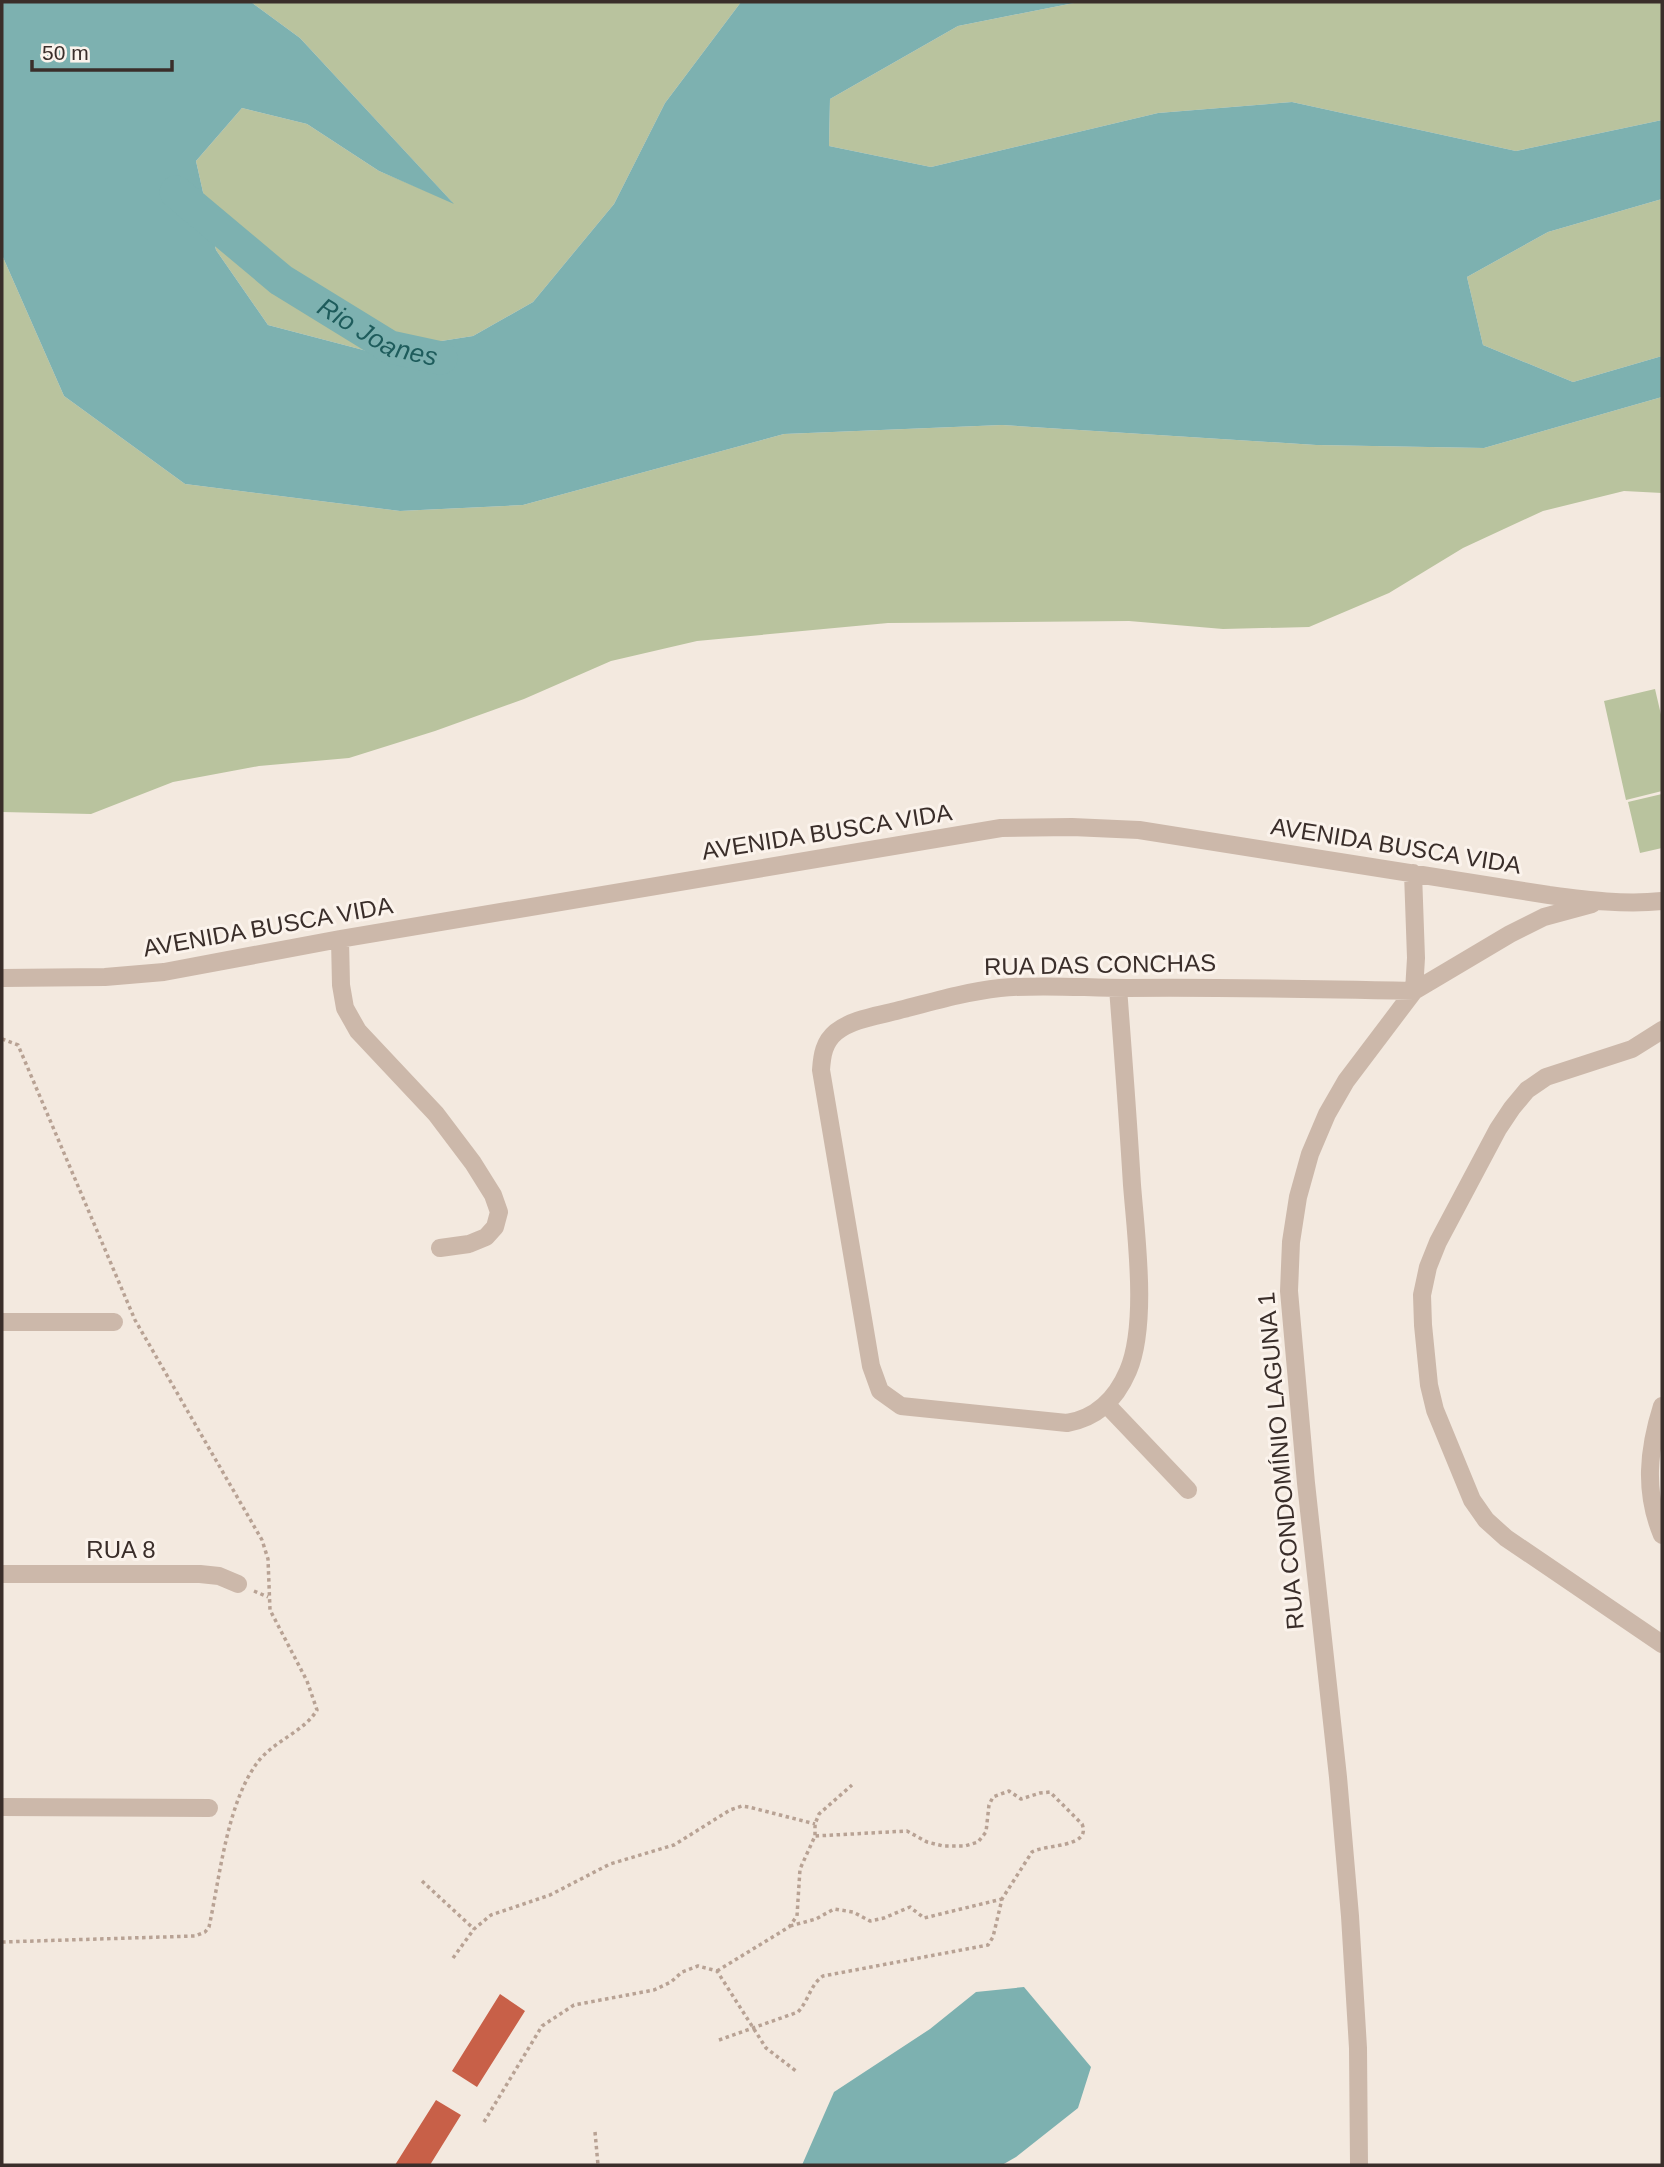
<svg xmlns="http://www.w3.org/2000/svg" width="1664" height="2167" viewBox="0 0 1664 2167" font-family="Helvetica,sans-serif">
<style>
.green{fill:#b9c39e}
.water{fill:#7db1b0}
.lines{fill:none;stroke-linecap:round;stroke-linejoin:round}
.river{stroke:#7db1b0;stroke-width:33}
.building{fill:#c86048}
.path{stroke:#b8a294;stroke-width:3.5;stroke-dasharray:3.5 3.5;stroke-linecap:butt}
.minor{stroke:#ccb8aa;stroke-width:18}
.labels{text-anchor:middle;stroke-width:6;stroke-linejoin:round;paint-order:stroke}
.street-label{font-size:24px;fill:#3a2e2a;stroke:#fbf3ec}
.water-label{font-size:26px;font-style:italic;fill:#1e5c5c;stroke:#fbf3ec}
</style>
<rect width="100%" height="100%" fill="#f3e9df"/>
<path class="green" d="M 251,2 L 741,2 L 665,103 L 614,204 L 533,302 L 473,336 L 371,352 L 268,325 L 216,250 L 196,161 L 242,108 L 307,124 L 379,171 L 452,202 L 300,38 Z
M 1079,2 L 1662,2 L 1662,120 L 1516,151 L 1292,102 L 1158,113 L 931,167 L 829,146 L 830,99 L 958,26 Z
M 1662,199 L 1662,356 L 1573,382 L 1483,345 L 1467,277 L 1548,232 Z
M 2,255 L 64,396 L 185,484 L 400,511 L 523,505 L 784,434 L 1002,425 L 1316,445 L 1484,448 L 1662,397 L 1662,493 L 1624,491 L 1543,511 L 1463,548 L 1389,593 L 1309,627 L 1223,629 L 1129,621 L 888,623 L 697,641 L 611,661 L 524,699 L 435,731 L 349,758 L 259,766 L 173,782 L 91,814 L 2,812 Z
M 1655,689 L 1662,719 L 1662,791 L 1626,800 L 1604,701 Z
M 1662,794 L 1662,848 L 1640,853 L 1628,802 Z"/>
<path class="water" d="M 2,2 L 251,2 L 300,38 L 454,204 L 379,171 L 307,124 L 242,108 L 196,161 L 216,250 L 268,325 L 371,352 L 473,336 L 533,302 L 614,204 L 665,103 L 741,2 L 1079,2 L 958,26 L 830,99 L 829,146 L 931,167 L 1158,113 L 1292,102 L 1516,151 L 1662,120 L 1662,199 L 1548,232 L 1467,277 L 1483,345 L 1573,382 L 1662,356 L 1662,397 L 1484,448 L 1316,445 L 1002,425 L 784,434 L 523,505 L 400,511 L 185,484 L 64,396 L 2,255 Z
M 1024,1987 L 1091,2067 L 1078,2108 L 1016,2157 L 1002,2165 L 802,2165 L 834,2092 L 930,2029 L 976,1992 Z"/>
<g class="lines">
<path class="river" id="s1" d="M 176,192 L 281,280 L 390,347 L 441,358"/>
</g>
<path class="building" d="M 500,1994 L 525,2011 L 477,2087 L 452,2071 Z
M 436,2100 L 461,2115 L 430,2165 L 395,2165 Z"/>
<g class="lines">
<path class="path" d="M 2,1039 L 18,1045 L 135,1320 L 262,1540 L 268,1559 L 270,1610 L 307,1681 L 317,1710 C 304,1732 273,1741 257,1763 C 227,1804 220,1876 209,1927 L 205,1932 L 195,1936 L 2,1942
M 254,1591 L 268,1597
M 422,1881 L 474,1929
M 790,1926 L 816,1919 L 834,1909 L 853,1912 L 870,1921 L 884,1918 L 910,1907 L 924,1918 L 1002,1899
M 453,1958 L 474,1929 L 491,1915 L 550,1895 L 610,1864 L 674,1845 L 730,1810 L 742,1806 L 749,1807 L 815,1824
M 717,1971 L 789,1927 L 797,1916 L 800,1869 L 815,1836 L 815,1824 L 819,1814 L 852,1785
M 719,2040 L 798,2012 C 809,2000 810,1985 823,1976 L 988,1945 L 993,1937 L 1002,1899 L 1032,1852 C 1045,1844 1092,1848 1082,1824 L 1050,1792 L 1040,1793 L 1021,1799 L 1009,1791 L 993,1797 L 989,1805 L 986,1832 L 978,1842 L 965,1846 L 943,1846 L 927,1842 L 907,1831 L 815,1836
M 484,2122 L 542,2026 L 574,2005 L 654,1990 L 671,1982 L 682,1972 L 698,1966 L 717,1971 L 766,2048 L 796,2071
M 595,2132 L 598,2165"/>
<path class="minor" d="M 1413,873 L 1416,958 L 1414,991
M 340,939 L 341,985 L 345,1008 L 358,1031 L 436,1114 L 473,1163 L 493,1195 L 499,1212 L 495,1227 L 486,1237 L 469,1244 L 440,1248
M 2,978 L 105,977 L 164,972 L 340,939 L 1001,828 L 1072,827 L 1139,830 L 1549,895 C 1587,900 1624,905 1662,901
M 1118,988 C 1123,1053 1128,1119 1132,1185 C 1136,1236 1148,1324 1128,1371 C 1116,1399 1097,1418 1067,1423 L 901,1406 L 880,1391 L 871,1366 L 821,1070 C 822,1055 824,1042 836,1032 C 852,1019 877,1016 896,1011 C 931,1002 964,992 1000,988 C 1042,984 1085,988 1127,988 C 1223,987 1319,989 1414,991
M 1662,1030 L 1632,1049 L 1546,1077 L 1527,1090 L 1512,1108 L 1498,1129 L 1438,1242 L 1428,1267 L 1422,1295 L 1423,1325 L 1429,1385 L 1435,1410 L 1472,1500 L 1486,1520 L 1506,1538 L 1662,1644
M 2,1322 L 114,1322
M 1107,1405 L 1188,1490
M 1662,1406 C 1648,1450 1644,1492 1662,1535
M 2,1574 L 200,1574 L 219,1576 L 238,1584
M 2,1807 L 209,1808
M 1359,2165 L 1358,2048 L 1350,1916 L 1338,1777 L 1306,1483 L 1289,1291 L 1291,1242 L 1298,1197 L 1310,1154 L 1327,1114 L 1346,1081 L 1414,991 L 1510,934 L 1544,917 L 1592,904"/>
</g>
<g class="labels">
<g class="street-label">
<text transform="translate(827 832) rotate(-9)" y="8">AVENIDA BUSCA VIDA</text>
<text transform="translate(1396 846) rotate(9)" y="8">AVENIDA BUSCA VIDA</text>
<text transform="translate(268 927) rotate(-10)" y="8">AVENIDA BUSCA VIDA</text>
<text transform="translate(1100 965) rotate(-1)" y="8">RUA DAS CONCHAS</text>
<text transform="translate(1281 1461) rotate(-95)" y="8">RUA CONDOMÍNIO LAGUNA 1</text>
<text x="121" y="1558">RUA 8</text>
</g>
<g class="water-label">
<text dy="9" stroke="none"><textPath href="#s1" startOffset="248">Rio Joanes</textPath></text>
</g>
</g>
<rect width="1664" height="2167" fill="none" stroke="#3a2e2a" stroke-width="7"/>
<path d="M32 60v10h140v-10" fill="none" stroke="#3a2e2a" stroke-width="3.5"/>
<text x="42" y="60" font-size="21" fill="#3a2e2a" stroke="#fbf3ec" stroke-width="5" paint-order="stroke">50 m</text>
</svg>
